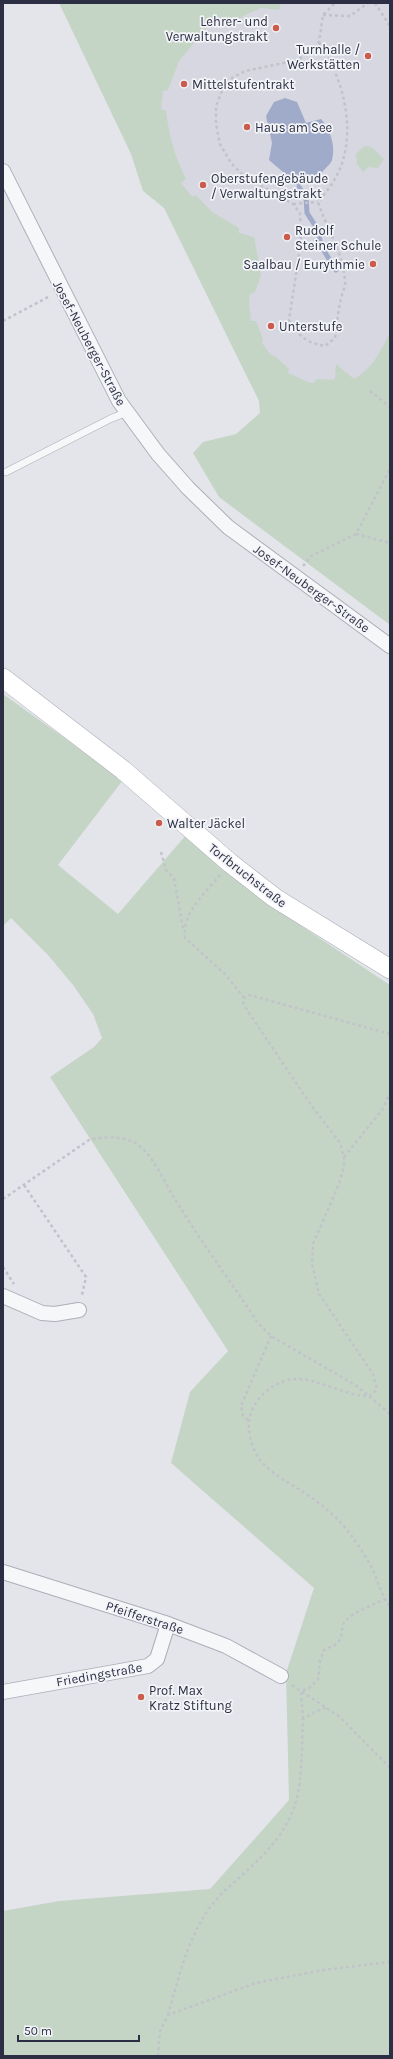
<svg xmlns="http://www.w3.org/2000/svg" width="393" height="2059" viewBox="0 0 393 2059" font-family="Karla,sans-serif">
<style>
.built{fill:#d6d7e0}
.green{fill:#c5d5c5}
.water{fill:#a0aac9}
.lines{fill:none;stroke-linecap:round;stroke-linejoin:round}
.stream{stroke:#a0aac9;stroke-width:5}
.service-casing{stroke:#adaeb9;stroke-width:8}
.minor-casing{stroke:#adaeb9;stroke-width:16}
.secondary-casing{stroke:#adaeb9;stroke-width:20}
.path{stroke:#c1c3ca;stroke-width:2.5;stroke-dasharray:3 3;stroke-linecap:butt}
.service{stroke:#f6f7f9;stroke-width:7}
.minor{stroke:#f6f7f9;stroke-width:14}
.secondary{stroke:#fff;stroke-width:19}
.poi-dot{fill:#ca5c4e;stroke:#f3f4f8;stroke-width:1.5}
.labels{text-anchor:middle;stroke-width:3.5;stroke-linejoin:round;paint-order:stroke}
.poi-label{font-size:13px;fill:#2c2e43;stroke:#f3f4f8;text-anchor:start}
.street-label{font-size:13px;fill:#2c2e43;stroke:#f3f4f8}
</style>
<rect width="100%" height="100%" fill="#e4e5eb"/>
<path class="built" d="M 73,3 L 390,3 L 390,333 L 370,391 L 264,401 Z"/>
<path class="green" d="M 59,3 L 281,3 L 279,10 L 261,8 L 222,26 L 220,23 L 207,28 L 192,39 L 194,43 L 179,61 L 168,90 L 163,91 L 161,109 L 166,111 C 169,136 175,157 186,179 L 181,183 L 192,197 L 196,195 L 212,212 L 239,228 L 239,233 L 254,237 L 261,275 L 255,292 L 250,294 L 249,302 L 251,321 L 256,321 L 263,339 L 262,343 L 271,355 L 275,356 L 289,369 L 288,373 L 308,382 L 314,383 L 316,379 L 331,380 L 335,379 L 336,364 L 354,379 C 373,368 381,351 390,332 L 390,625 L 219,497 L 193,453 L 203,442 L 236,434 L 260,413 L 259,401 L 164,208 L 143,191 L 131,154 Z
M 368,146 L 373,148 L 384,159 L 378,168 L 368,167 L 363,172 L 357,164 L 356,154 L 363,147 Z
M 3,694 L 123,780 L 58,865 L 118,914 L 187,834 L 274,908 L 390,985 L 390,2056 L 3,2056 L 3,1911 L 59,1901 L 210,1889 L 289,1800 L 286,1673 L 314,1588 L 171,1463 L 190,1392 L 228,1351 L 50,1077 L 94,1047 L 102,1038 L 93,1014 L 73,985 L 48,955 L 11,918 L 3,926 Z"/>
<path class="water" d="M 285,98 L 297,102 L 306,123 L 321,119 C 330,129 336,146 332,160 C 331,163 327,167 324,170 C 315,181 305,188 290,184 L 283,172 L 269,160 L 272,143 L 266,116 L 274,102 Z"/>
<g class="lines">
<path class="stream" d="M 299,187 L 306,198 L 307,213 L 318,230 L 321,246 L 336,270"/>
<g class="service-casing">
<path id="service" d="M 6,472 L 110,419 L 127,412"/>
</g>
<g class="minor-casing">
<path id="minor" d="M 3,171 L 119,401 L 158,454 L 188,488 L 228,527 L 390,646
M 3,1296 L 42,1313 L 55,1314 L 79,1310
M 3,1572 L 168,1624 L 226,1646 L 281,1676
M 3,1692 L 148,1666 L 157,1659 L 168,1624"/>
</g>
<g class="secondary-casing">
<path id="secondary" d="M 3,678 L 123,770 L 230,863 L 275,898 L 390,969"/>
</g>
<path class="path" d="M 375,3 L 390,26
M 323,15 L 350,16 L 368,3
M 319,42 C 342,76 356,126 341,166 C 336,180 327,191 318,202 C 327,229 343,252 345,281 C 346,286 343,290 342,295 C 338,309 337,324 335,338 L 325,346 C 307,343 298,336 289,320 L 301,242 L 300,213 L 293,204 L 244,176 L 231,163 L 220,144 L 216,124 L 216,107 L 221,93 L 232,78 L 245,71 L 298,60 L 311,50 L 319,42 L 323,15 L 335,3
M 293,204 L 318,202
M 3,321 L 50,296
M 370,391 L 390,407
M 356,534 L 390,543
M 303,566 L 311,556 L 356,534 L 390,469
M 161,852 L 166,870 L 174,878 L 183,928
M 220,875 C 206,892 181,914 185,938 L 225,974 L 244,998
M 390,1034 L 253,996 L 248,995 L 244,998 L 243,1002 L 247,1010 L 311,1105 L 340,1143 L 344,1157 L 344,1166 L 339,1184 L 313,1244 L 312,1264 L 319,1294 L 373,1374 L 377,1389 L 370,1396 C 344,1397 312,1374 288,1380 C 273,1384 260,1394 253,1408 C 248,1419 248,1424 250,1436 C 256,1470 284,1478 309,1496 C 324,1506 340,1520 351,1535 C 358,1545 366,1557 372,1568 C 378,1581 381,1595 390,1606
M 344,1157 L 382,1110 L 390,1093
M 24,1185 L 86,1277 L 82,1295
M 3,1199 L 89,1140 C 104,1136 124,1136 137,1144 C 154,1156 164,1182 175,1199 C 201,1242 231,1282 258,1323 L 271,1336 L 357,1386 L 390,1414
M 3,1267 L 14,1284
M 248,1420 L 243,1416 L 241,1406 L 271,1336
M 292,1685 L 340,1717 L 390,1768
M 303,1719 L 301,1691 L 309,1688 L 318,1680 L 320,1661 L 324,1650 C 328,1647 333,1647 336,1644 C 344,1639 340,1628 345,1621 C 355,1611 372,1606 384,1599
M 168,2015 C 178,1980 186,1944 206,1913 C 218,1894 239,1879 255,1863 C 306,1814 300,1785 303,1719 L 317,1711 L 326,1708
M 158,2056 L 160,2031 L 168,2015 L 256,1983 L 323,1970 L 390,1962"/>
<use href="#service" class="service"/>
<use href="#minor" class="minor"/>
<use href="#secondary" class="secondary"/>
</g>
<g class="poi-dot">
<circle cx="276" cy="28" r="4"/>
<circle cx="368" cy="56" r="4"/>
<circle cx="184" cy="84" r="4"/>
<circle cx="247" cy="127" r="4"/>
<circle cx="203" cy="185" r="4"/>
<circle cx="287" cy="237" r="4"/>
<circle cx="373" cy="264" r="4"/>
<circle cx="271" cy="326" r="4"/>
<circle cx="159" cy="823" r="4"/>
<circle cx="141" cy="1697" r="4"/>
</g>
<g class="labels">
<g class="poi-label">
<text x="268" y="26" text-anchor="end">Lehrer- und<tspan x="268" dy="15">Verwaltungstrakt</tspan></text>
<text x="360" y="54" text-anchor="end">Turnhalle /<tspan x="360" dy="15">Werkstätten</tspan></text>
<text x="192" y="89">Mittelstufentrakt</text>
<text x="255" y="132">Haus am See</text>
<text x="211" y="183">Oberstufengebäude<tspan x="211" dy="15">/ Verwaltungstrakt</tspan></text>
<text x="295" y="235">Rudolf<tspan x="295" dy="15">Steiner Schule</tspan></text>
<text x="365" y="269" text-anchor="end">Saalbau / Eurythmie</text>
<text x="279" y="331">Unterstufe</text>
<text x="167" y="828">Walter Jäckel</text>
<text x="149" y="1695">Prof. Max<tspan x="149" dy="15">Kratz Stiftung</tspan></text>
</g>
<g class="street-label">
<text transform="translate(90 343) rotate(62)" y="5">Josef-Neuberger-Straße</text>
<text transform="translate(312 588) rotate(36)" y="5">Josef-Neuberger-Straße</text>
<text transform="translate(248 875) rotate(38)" y="5">Torfbruchstraße</text>
<text transform="translate(145 1617) rotate(18)" y="5">Pfeifferstraße</text>
<text transform="translate(99 1674) rotate(-10)" y="5">Friedingstraße</text>
</g>
</g>
<rect width="393" height="2059" fill="none" stroke="#2c2e43" stroke-width="8"/>
<path d="M18 2035v6h121v-6" fill="none" stroke="#2c2e43" stroke-width="2"/>
<text x="24" y="2035" font-size="12" fill="#2c2e43" stroke="#f3f4f8" stroke-width="3" paint-order="stroke">50 m</text>
</svg>
